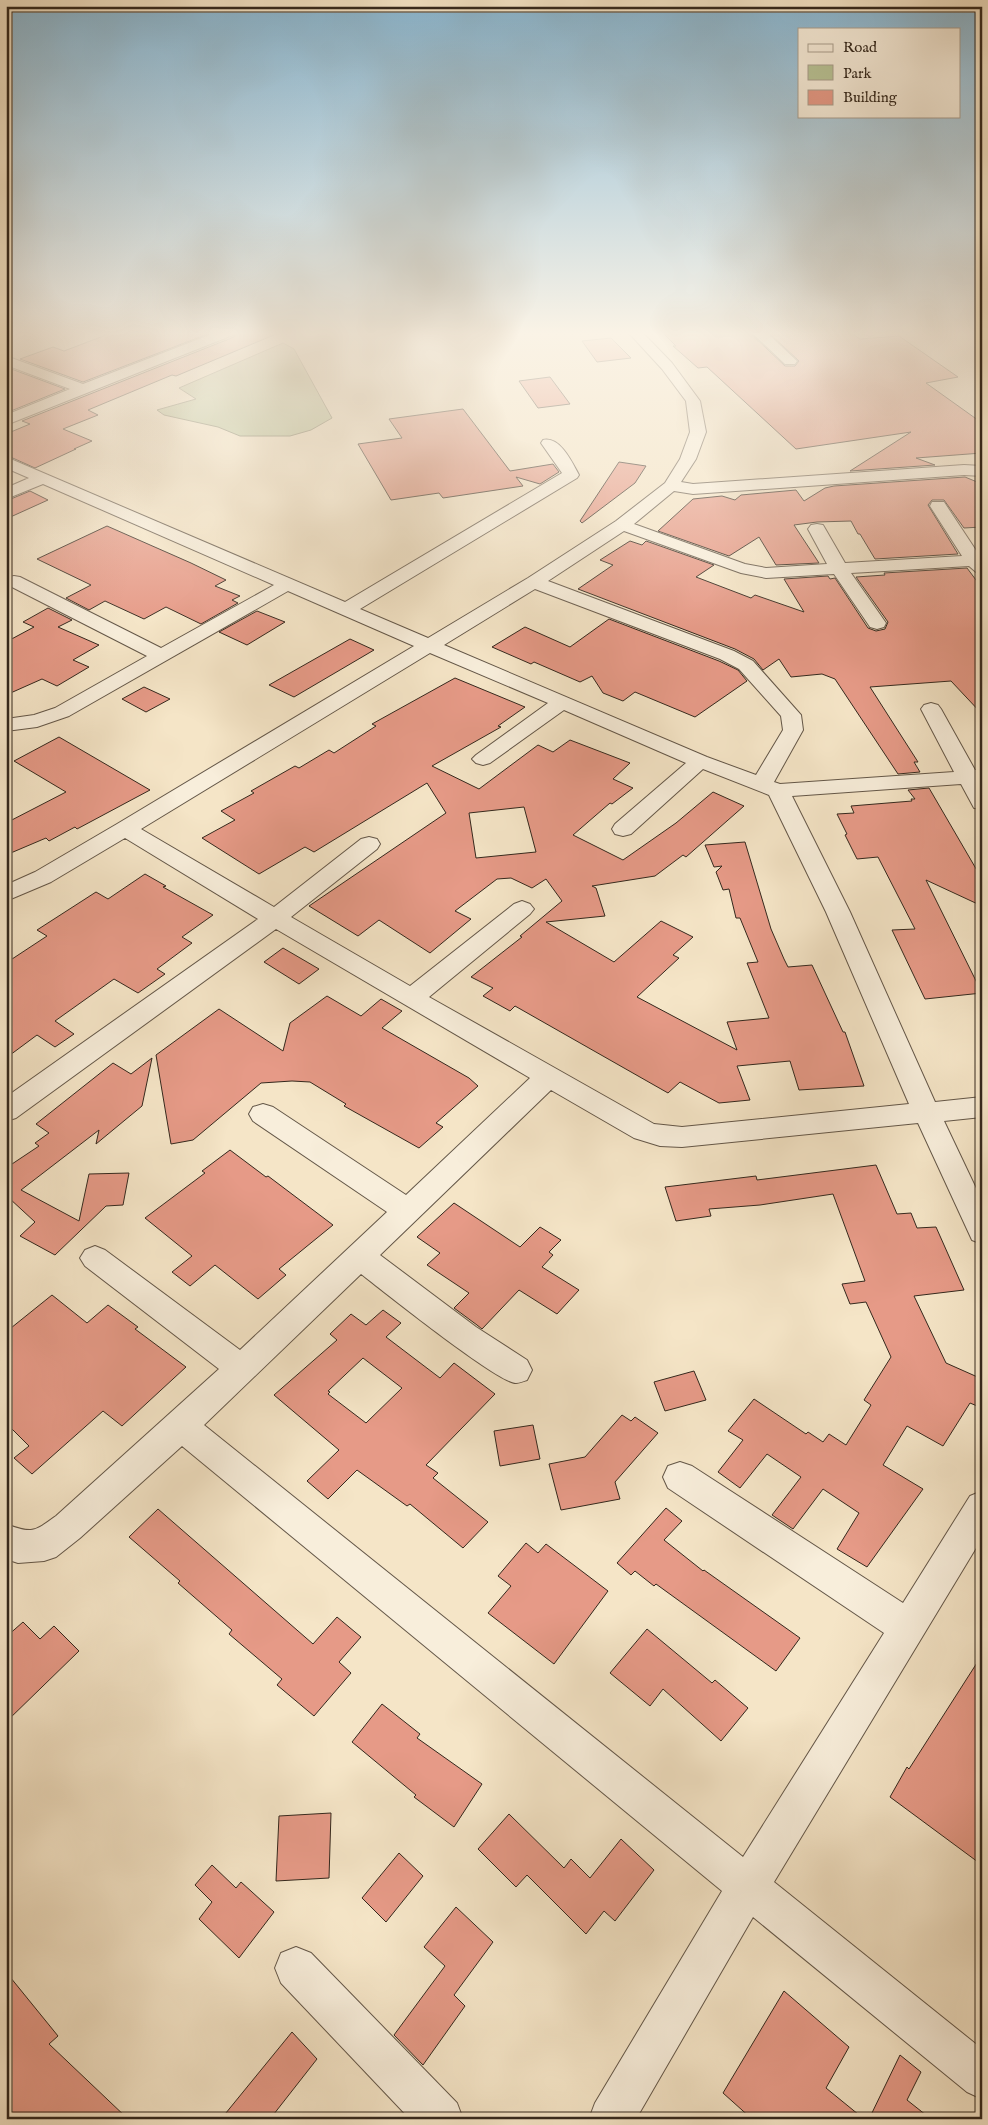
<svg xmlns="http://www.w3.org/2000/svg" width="988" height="2125" viewBox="0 0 988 2125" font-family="'IM FELL English',serif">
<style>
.green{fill:#b9c598;stroke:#76765a}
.building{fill:#e69a87;stroke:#34281d;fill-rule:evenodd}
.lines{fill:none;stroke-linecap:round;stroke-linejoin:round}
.minor-casing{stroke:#645748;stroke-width:2}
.minor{fill:#f8eedb;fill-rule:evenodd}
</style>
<rect width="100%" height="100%" fill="#f5e5c7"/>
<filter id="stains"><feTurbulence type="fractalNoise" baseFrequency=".004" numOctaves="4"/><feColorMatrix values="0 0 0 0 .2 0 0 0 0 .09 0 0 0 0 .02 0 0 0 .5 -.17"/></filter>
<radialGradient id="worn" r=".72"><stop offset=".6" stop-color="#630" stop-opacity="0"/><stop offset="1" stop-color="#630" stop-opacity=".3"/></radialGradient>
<path class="green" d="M 283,343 L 294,349 L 332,418 L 311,430 L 290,436 L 240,436 L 218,427 L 164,415 L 157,410 L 196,399 L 179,388 Z"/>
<path class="building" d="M 114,332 L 213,332 L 83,382 L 20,359 L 53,347 L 64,351 Z
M 237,332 L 281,332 L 176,376 L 172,375 L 88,410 L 98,415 L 63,429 L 92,441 L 74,449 L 76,449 L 35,468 L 6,455 L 6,434 L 30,424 L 22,421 L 234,337 Z
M 662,332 L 749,332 L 785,366 L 795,366 L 799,361 L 768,332 L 850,332 L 860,339 L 899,336 L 958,377 L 926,383 L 982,423 L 982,453 L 916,458 L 935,465 L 850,471 L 911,432 L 796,449 L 707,367 L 698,368 L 673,346 L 676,346 Z
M 611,338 L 631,358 L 597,362 L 582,341 Z
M 6,367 L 65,389 L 6,413 Z
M 550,377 L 570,404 L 538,408 L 519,381 Z
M 463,409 L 510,471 L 553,464 L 559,472 L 540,484 L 516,477 L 523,486 L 443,498 L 439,493 L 391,500 L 358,444 L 402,438 L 389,419 Z
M 619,462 L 646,466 L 635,483 L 582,523 L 580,521 Z
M 965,477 L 982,484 L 982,527 L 964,528 L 944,500 L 932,500 L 928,505 L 958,554 L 875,559 L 860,534 L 858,534 L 851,521 L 817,522 L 794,525 L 819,563 L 776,565 L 759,537 L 729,556 L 658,531 L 693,499 L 722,496 L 735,500 L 741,495 L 796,490 L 804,501 L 825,488 L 834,486 Z
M 30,491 L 48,500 L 6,519 L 6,501 Z
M 107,526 L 191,563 L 226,580 L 215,586 L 240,596 L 232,600 L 238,603 L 201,624 L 166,607 L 144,619 L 105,601 L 89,610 L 66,598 L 91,585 L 37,559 Z
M 630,541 L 642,545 L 646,541 L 714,565 L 696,577 L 751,598 L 755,595 L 804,612 L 784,579 L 828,576 L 830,579 L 835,578 L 868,628 L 876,631 L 885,629 L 888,622 L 856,577 L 885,575 L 884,573 L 967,568 L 982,588 L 982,714 L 951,681 L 870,687 L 918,762 L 914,762 L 920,772 L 898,774 L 835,679 L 822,674 L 791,677 L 779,659 L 763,670 L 754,659 L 735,649 L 578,589 L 613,565 L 600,560 Z
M 48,608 L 72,620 L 58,627 L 99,645 L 73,660 L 89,667 L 57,686 L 42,679 L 6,695 L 6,642 L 34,627 L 23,622 Z
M 257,611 L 285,622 L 247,645 L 219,632 Z
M 609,619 L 719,661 L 738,670 L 747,681 L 695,717 L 635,692 L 623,701 L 603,693 L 592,676 L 580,682 L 534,662 L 531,664 L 492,647 L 525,627 L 570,647 Z
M 350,639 L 374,650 L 294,697 L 269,685 Z
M 455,678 L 525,707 L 498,726 L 501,727 L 432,766 L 479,789 L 538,745 L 553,752 L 570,740 L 630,763 L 613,779 L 633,788 L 612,804 L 610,803 L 573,835 L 623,860 L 676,823 L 713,792 L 744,806 L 686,857 L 683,855 L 655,876 L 592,886 L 596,888 L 605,916 L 546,922 L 614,962 L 661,921 L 693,937 L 673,955 L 679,958 L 637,997 L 737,1050 L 727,1022 L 769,1018 L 747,963 L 758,962 L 740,918 L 736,918 L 729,889 L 723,890 L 716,872 L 722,866 L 714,867 L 705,845 L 745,842 L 771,929 L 784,959 L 788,967 L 812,965 L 843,1032 L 845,1032 L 864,1086 L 799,1090 L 790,1061 L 737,1066 L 750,1100 L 719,1103 L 680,1082 L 668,1093 L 515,1006 L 510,1011 L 483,996 L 493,988 L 471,977 L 522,937 L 520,936 L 562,901 L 546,879 L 532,888 L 511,878 L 497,879 L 455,911 L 471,919 L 430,953 L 379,920 L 358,936 L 309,906 L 446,813 L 427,783 L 314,852 L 305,847 L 259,874 L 202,838 L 235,820 L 221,811 L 254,793 L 251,791 L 295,766 L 299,768 L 329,750 L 334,753 L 376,726 L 372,724 ZM 524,807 L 536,852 L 476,858 L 469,813 Z
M 144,687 L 170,699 L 146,712 L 122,699 Z
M 59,737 L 150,790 L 77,829 L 75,827 L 49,841 L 46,838 L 6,855 L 6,823 L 66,792 L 14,761 Z
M 929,788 L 982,879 L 982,906 L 926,880 L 982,993 L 925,999 L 892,930 L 915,929 L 878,857 L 857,859 L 845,835 L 847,834 L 837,814 L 854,813 L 851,806 L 912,801 L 911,799 L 915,799 L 908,790 Z
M 145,874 L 166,886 L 163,887 L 213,915 L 182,937 L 192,943 L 157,969 L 165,974 L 138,993 L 114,979 L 55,1021 L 74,1034 L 55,1047 L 37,1035 L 6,1058 L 6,963 L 47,936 L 37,930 L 96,892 L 108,899 Z
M 283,948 L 319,969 L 299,984 L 264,962 Z
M 327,996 L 361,1016 L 381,999 L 402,1011 L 382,1028 L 469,1078 L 478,1086 L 436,1123 L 443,1127 L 419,1148 L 344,1106 L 346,1104 L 310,1082 L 292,1081 L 261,1083 L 193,1140 L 171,1144 L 156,1055 L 219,1009 L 283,1051 L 290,1023 Z
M 152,1058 L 142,1106 L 96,1144 L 99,1130 L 21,1190 L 79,1221 L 89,1174 L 129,1173 L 123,1205 L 106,1206 L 55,1255 L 20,1236 L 35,1222 L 9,1198 L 6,1200 L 6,1168 L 39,1146 L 35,1143 L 49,1133 L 36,1124 L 113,1063 L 131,1074 Z
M 230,1150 L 266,1177 L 268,1176 L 333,1225 L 279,1269 L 286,1275 L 258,1299 L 215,1265 L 190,1286 L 172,1272 L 192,1256 L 145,1218 L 205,1173 L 202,1171 Z
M 876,1165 L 897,1214 L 911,1213 L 917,1228 L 936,1227 L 964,1290 L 914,1296 L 946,1363 L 982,1379 L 982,1408 L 970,1403 L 943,1446 L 907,1426 L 883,1465 L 923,1489 L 867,1567 L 837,1549 L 859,1513 L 823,1489 L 793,1529 L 772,1515 L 801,1477 L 767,1454 L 740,1488 L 718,1472 L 743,1440 L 728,1431 L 754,1399 L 806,1434 L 808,1432 L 823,1442 L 829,1434 L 846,1445 L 871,1405 L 864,1400 L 891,1357 L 866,1302 L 850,1304 L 842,1284 L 865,1281 L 833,1194 L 760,1205 L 709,1209 L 711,1216 L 676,1221 L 665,1187 L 756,1176 L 757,1180 Z
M 454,1203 L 520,1247 L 540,1227 L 561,1240 L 549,1252 L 553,1255 L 542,1267 L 579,1290 L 557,1314 L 519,1290 L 482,1329 L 477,1325 L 454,1308 L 469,1293 L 427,1265 L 440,1253 L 417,1237 Z
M 52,1295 L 87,1323 L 108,1305 L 138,1327 L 135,1329 L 186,1367 L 122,1426 L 103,1411 L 32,1474 L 14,1458 L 29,1446 L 6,1423 L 6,1332 Z
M 383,1310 L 401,1323 L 386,1337 L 440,1378 L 454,1363 L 495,1394 L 426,1465 L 438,1473 L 433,1478 L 488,1522 L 463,1548 L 410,1504 L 407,1506 L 357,1470 L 328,1499 L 307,1481 L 339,1450 L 274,1395 L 337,1340 L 330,1334 L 351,1314 L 366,1325 ZM 363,1358 L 402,1388 L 366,1423 L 328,1394 L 330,1392 L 328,1391 Z
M 694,1371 L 706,1400 L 665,1411 L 654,1382 Z
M 622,1415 L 631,1421 L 635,1417 L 658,1433 L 615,1482 L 620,1499 L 561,1510 L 549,1464 L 585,1457 Z
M 533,1425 L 540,1459 L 500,1466 L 494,1431 Z
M 666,1508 L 682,1521 L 664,1540 L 703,1571 L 704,1570 L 800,1638 L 776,1671 L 656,1584 L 654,1586 L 635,1571 L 631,1575 L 617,1563 Z
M 158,1509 L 313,1644 L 337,1617 L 361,1637 L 339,1662 L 351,1673 L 314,1716 L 277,1685 L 282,1679 L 229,1634 L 232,1630 L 178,1583 L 180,1581 L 129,1537 Z
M 526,1543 L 538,1553 L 546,1544 L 608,1591 L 554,1664 L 488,1613 L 511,1586 L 498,1576 Z
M 23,1622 L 40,1639 L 54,1626 L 79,1651 L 6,1722 L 6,1637 Z
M 647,1629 L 712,1683 L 715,1680 L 748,1708 L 721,1741 L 663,1689 L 650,1706 L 610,1673 Z
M 982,1655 L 982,1865 L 890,1797 L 907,1767 L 909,1769 Z
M 382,1704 L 420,1734 L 417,1738 L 482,1784 L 454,1827 L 414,1797 L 416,1795 L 352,1742 Z
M 331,1813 L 329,1878 L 276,1881 L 279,1816 Z
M 509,1814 L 564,1868 L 571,1859 L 590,1878 L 621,1839 L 654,1870 L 615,1921 L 604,1911 L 586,1934 L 527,1875 L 516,1887 L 478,1849 Z
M 399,1853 L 423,1876 L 386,1922 L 362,1898 Z
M 212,1865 L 236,1888 L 241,1882 L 274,1912 L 239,1958 L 199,1919 L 212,1902 L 195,1885 Z
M 456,1907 L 493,1942 L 454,1995 L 465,2006 L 423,2065 L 394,2035 L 445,1966 L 424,1947 Z
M 6,1972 L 58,2036 L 49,2044 L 128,2119 L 6,2119 Z
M 784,1991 L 849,2047 L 826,2088 L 864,2119 L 752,2119 L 723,2093 Z
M 292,2032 L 317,2059 L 270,2119 L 221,2119 Z
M 900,2055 L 921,2072 L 907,2100 L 931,2119 L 869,2119 Z"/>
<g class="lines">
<g class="minor-casing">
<path id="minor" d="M 217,332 L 235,332 L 233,335 L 6,425 L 6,415 L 70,389 L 6,365 L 6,356 L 83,384 Z
M 628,332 L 642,332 L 672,363 L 700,401 L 706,432 L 696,459 L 681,482 L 693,484 L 964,465 L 982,466 L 982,476 L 964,475 L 693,494 L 674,491 L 634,524 L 745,564 L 766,568 L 827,564 L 808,529 L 811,525 L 817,524 L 823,525 L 845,563 L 962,556 L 930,506 L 932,502 L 944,502 L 979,555 L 982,555 L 982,573 L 976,572 L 969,566 L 851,573 L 886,623 L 884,627 L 877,629 L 870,627 L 834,574 L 766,578 L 741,573 L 624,531 L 548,581 L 734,651 L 753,661 L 801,715 L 803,730 L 774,782 L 780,784 L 954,772 L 921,709 L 924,705 L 931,703 L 938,705 L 941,709 L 975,770 L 982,770 L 982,809 L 974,808 L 961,784 L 792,796 L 850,912 L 935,1102 L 982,1097 L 982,1117 L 944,1121 L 982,1201 L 982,1244 L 972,1240 L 918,1123 L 682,1147 L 660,1146 L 634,1138 L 551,1090 L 380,1255 L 476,1327 L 527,1360 L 532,1370 L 527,1380 C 524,1381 519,1383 516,1383 C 499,1384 382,1290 361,1274 L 204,1425 L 743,1857 L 884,1633 L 668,1488 L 663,1477 L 668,1466 L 680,1462 L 692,1466 L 903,1603 L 970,1496 L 982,1491 L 982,1538 L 774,1882 L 982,2049 L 982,2099 L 967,2092 L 753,1917 L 636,2119 L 589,2119 L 595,2103 L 722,1891 L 182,1446 L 80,1538 L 56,1557 L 44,1561 L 18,1563 L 6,1559 L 6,1524 C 32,1534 34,1532 56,1516 L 219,1369 L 85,1266 L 80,1258 L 85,1250 L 95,1246 L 105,1250 L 240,1350 L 387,1212 L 253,1121 L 249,1114 L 253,1107 L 263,1104 L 273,1107 L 406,1195 L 530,1078 L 276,929 L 16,1118 L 6,1121 L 6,1097 L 258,919 L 125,838 L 51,882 L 6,901 L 6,885 L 35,872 L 117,824 L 414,646 L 288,591 L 69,716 L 37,727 L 6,731 L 6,719 L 34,715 L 55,708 L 147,656 L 8,585 L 8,577 L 14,576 L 20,577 L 161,648 L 274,585 L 43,484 L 6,499 L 6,488 L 29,478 L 6,468 L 6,457 L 345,602 L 562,473 L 541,443 L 543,440 C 560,436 572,462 579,475 L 577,478 L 360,609 L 428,638 L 528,578 L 616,521 L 665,483 L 680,459 L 690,432 L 686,401 L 662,369 ZM 535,589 L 720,659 L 739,669 L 781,716 L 783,730 L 756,775 L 707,757 L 444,645 ZM 430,653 L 548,703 L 476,755 L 472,759 L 476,763 L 483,765 L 490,763 L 564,710 L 686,763 L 615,824 L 612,829 L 615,834 L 623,836 L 631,834 L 703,769 L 769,795 L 826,912 L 909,1104 L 682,1127 L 654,1124 L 429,997 L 530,914 L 534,909 L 530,904 L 522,901 L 514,904 L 410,986 L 291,917 L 377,849 L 380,844 L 377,839 L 369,837 L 361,839 L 274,907 L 141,829 Z
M 751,332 L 766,332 L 797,361 L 795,364 L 785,364 Z
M 863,332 L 878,332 L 871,336 L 865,335 Z
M 296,1947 L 311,1953 L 457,2103 L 463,2119 L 410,2119 L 281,1983 L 275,1968 L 281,1953 Z"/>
</g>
<use href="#minor" class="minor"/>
</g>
<linearGradient id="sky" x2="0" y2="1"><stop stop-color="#89b8d4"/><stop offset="0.53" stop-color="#faf3e6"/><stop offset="1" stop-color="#faf3e6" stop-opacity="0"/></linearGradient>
<rect width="988" height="629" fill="url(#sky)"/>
<rect width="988" height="2125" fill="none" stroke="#f5e5c7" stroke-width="25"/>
<rect x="8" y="8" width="973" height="2110" fill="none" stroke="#34281d" stroke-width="2.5"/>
<rect x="12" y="12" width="963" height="2100" fill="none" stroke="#34281d"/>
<rect x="798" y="28" width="162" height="90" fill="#f8eedb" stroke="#aa9f8f"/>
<rect x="808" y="44" width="25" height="8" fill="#f8eedb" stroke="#aa9f8f"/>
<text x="843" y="52" font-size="15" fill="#34281d">Road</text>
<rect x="808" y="65" width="25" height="15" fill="#b9c598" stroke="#aa9f8f"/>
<text x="843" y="78" font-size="15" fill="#34281d">Park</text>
<rect x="808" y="90" width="25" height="15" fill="#e69a87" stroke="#aa9f8f"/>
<text x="843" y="102" font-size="15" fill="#34281d">Building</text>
<rect width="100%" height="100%" filter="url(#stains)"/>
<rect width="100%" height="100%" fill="url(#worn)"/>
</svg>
